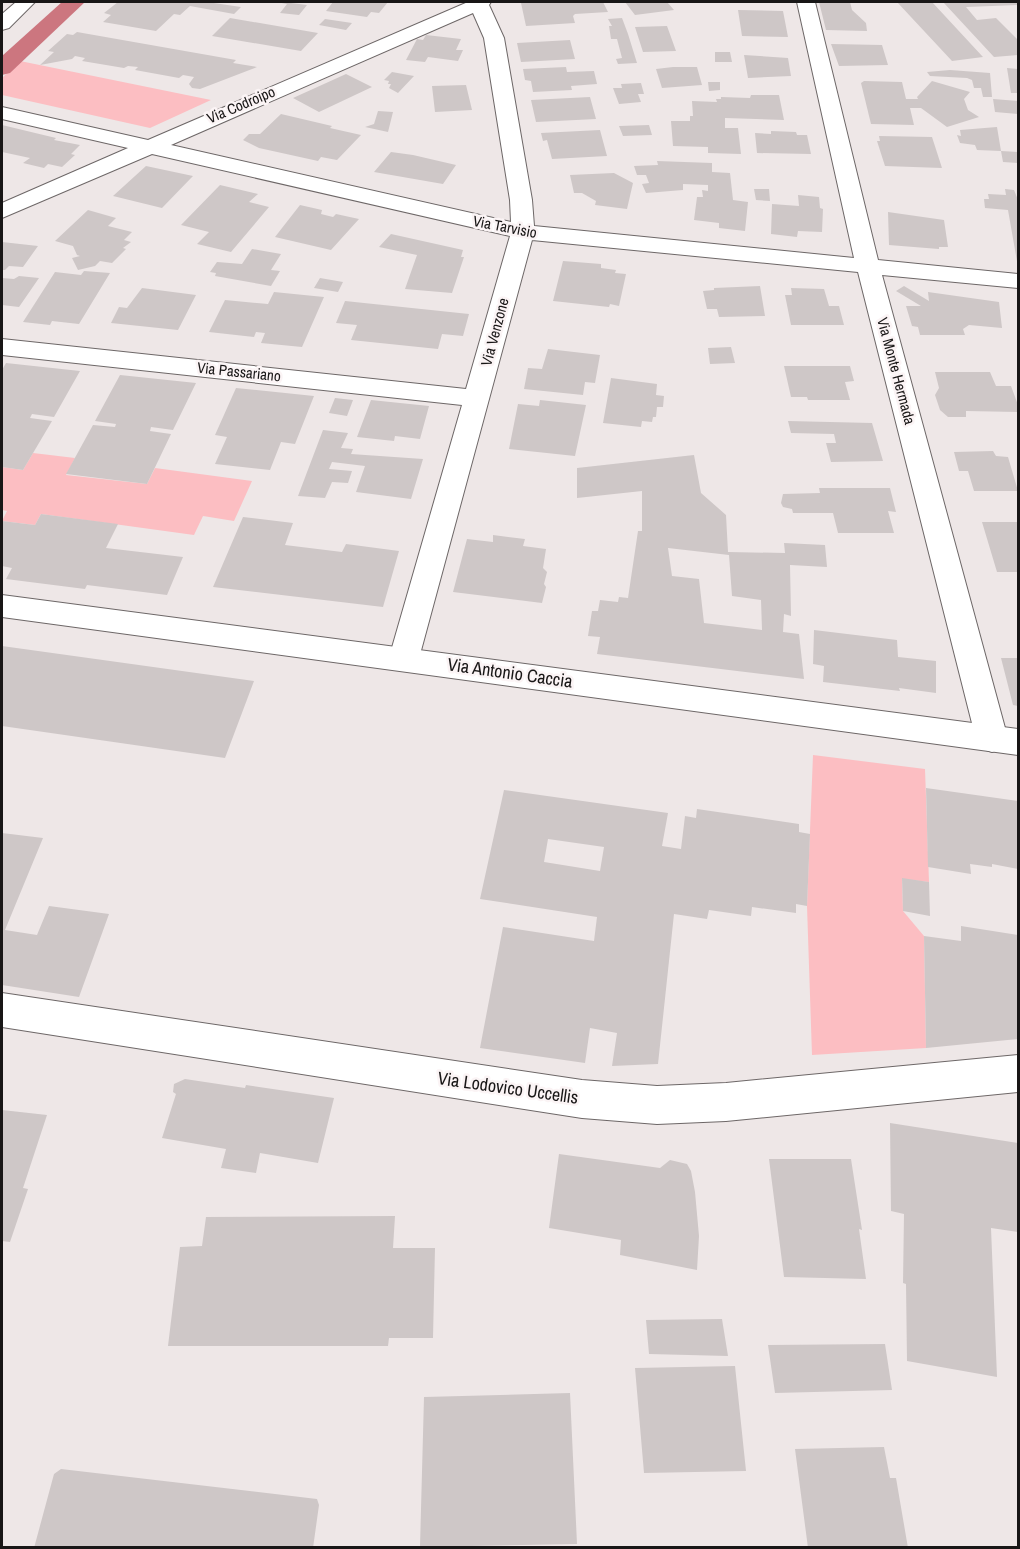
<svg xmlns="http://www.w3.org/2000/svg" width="1020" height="1549" viewBox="0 0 1020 1549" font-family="'Archivo Narrow',sans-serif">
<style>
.green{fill:#fcbec2}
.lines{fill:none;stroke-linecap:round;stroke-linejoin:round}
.canal{fill:#cc767f;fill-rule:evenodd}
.building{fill:#cec7c7;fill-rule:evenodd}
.minor-casing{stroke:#6d6767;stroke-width:2}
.major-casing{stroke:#6d6767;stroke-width:2}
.minor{fill:#fff;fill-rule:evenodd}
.major{fill:#fff;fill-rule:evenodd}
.labels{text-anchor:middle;stroke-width:5;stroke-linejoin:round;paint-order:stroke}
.far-street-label{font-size:15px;fill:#181616;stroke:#fbf4f5}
.street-label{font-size:18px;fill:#181616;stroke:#fbf4f5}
</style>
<rect width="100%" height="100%" fill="#eee7e7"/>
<path class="green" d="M 20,61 L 211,100 L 150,128 L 2,95 L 2,78 Z
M 33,453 L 75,458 L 66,475 L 147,484 L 155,468 L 252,481 L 234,521 L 203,516 L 194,535 L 41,514 L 35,525 L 2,521 L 7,511 L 2,510 L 2,467 L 23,470 Z
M 813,755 L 925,769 L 929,882 L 902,879 L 903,911 L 924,936 L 926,1048 L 812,1055 L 807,906 Z"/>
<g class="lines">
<path class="canal" d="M 62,2 L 85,2 L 10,73 L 2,75 L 2,56 Z"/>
</g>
<path class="building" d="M 118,2 L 207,2 L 241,7 L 234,14 L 190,6 L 180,15 L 174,14 L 156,31 L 103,22 L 111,15 L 104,13 Z
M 276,2 L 292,2 L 291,3 L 307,5 L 299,15 L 280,13 L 287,4 Z
M 333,2 L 388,2 L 379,13 L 371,12 L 367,17 L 326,11 Z
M 556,2 L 603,2 L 608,12 L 575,14 L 573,16 L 575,23 L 526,26 L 521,3 Z
M 625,2 L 667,2 L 674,10 L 635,15 Z
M 819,2 L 850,2 L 852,10 L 866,23 L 867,31 L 826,30 Z
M 897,2 L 932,2 L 983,57 L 952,61 Z
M 943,2 L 1018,2 L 1018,5 L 966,7 L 977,20 L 996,18 L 1018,40 L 1018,55 L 994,57 Z
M 738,10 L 783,11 L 788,37 L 742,36 Z
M 230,18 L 318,33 L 301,51 L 212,36 Z
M 622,18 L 628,34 L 637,63 L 618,64 L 616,59 L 622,58 L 617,39 L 611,39 L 609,26 L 612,26 L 608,19 Z
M 325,19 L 352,23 L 346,30 L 319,25 Z
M 667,26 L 676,51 L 643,52 L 635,27 Z
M 77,32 L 236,60 L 233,63 L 257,67 L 200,89 L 192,88 L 189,84 L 194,77 L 183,75 L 179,78 L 135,70 L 138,67 L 128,66 L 124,68 L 82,61 L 85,58 L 75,56 L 72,59 L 40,65 L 54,52 L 48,51 L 67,34 L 73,35 Z
M 426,35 L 461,39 L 456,50 L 463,50 L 458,61 L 428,57 L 425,62 L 406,60 L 417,39 L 423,40 Z
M 570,40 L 575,59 L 521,62 L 517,43 Z
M 831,44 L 882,45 L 888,65 L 839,66 Z
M 715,52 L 730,52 L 732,62 L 715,62 Z
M 744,55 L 788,58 L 791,76 L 748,78 Z
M 566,67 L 567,72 L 594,71 L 597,84 L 571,86 L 572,90 L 533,92 L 531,81 L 525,80 L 523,69 Z
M 673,67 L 697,67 L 702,85 L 662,88 L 656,69 Z
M 1007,68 L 1018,69 L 1018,93 L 1011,93 Z
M 950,70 L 990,73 L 992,97 L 983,97 L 981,88 L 974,88 L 972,80 L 967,78 L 930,76 L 927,72 Z
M 392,72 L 414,76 L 398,93 L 389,88 L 391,84 L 388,84 L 389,81 L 384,80 Z
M 346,74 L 372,87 L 319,112 L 293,98 Z
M 864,81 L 902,82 L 906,99 L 918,99 L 917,97 L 932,81 L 970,92 L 964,99 L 968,110 L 979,117 L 947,127 L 921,108 L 910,108 L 914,125 L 871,124 L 861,83 Z
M 708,82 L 720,82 L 720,90 L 709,91 Z
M 641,83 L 644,94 L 638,94 L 641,102 L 619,104 L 613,88 L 622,88 L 621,84 Z
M 466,85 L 472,110 L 435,112 L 432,86 Z
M 751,95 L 779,95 L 784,120 L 725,118 L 725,128 L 738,128 L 741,154 L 708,153 L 708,147 L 673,146 L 671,121 L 690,121 L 690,116 L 693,116 L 692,101 L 717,102 L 716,99 L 721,99 L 721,97 L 750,98 Z
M 590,97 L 596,119 L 536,122 L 531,100 Z
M 993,99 L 1018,101 L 1018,114 L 995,112 Z
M 378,111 L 393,112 L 388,132 L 365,127 L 374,124 Z
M 281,114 L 332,126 L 330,128 L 361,135 L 337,160 L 321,157 L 318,161 L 259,148 L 243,140 L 249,134 L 260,134 Z
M 2,125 L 56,138 L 54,140 L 80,145 L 71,154 L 75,155 L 62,167 L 48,164 L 44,168 L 23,163 L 30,158 L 2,152 Z
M 649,125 L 652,135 L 623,136 L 619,126 Z
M 997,127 L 1001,151 L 977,150 L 975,145 L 960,143 L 957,135 L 961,136 L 960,130 Z
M 600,130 L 607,156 L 552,159 L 547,140 L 543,141 L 541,133 Z
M 771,131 L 796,132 L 797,135 L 807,135 L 811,154 L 757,153 L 755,133 L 771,134 Z
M 879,136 L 932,137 L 942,168 L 885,166 L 877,141 L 880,141 Z
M 1001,151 L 1018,152 L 1018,163 L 1003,162 Z
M 391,152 L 413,155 L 456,165 L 443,184 L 374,172 Z
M 657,161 L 712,163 L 712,172 L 730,173 L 733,200 L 748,202 L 745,231 L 719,228 L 719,223 L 694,220 L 697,197 L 703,197 L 702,190 L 708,191 L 708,185 L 683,184 L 683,190 L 646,193 L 642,184 L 649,183 L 646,175 L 637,175 L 634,166 L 658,165 Z
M 146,166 L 193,176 L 162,208 L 113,196 Z
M 614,173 L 633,183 L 627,209 L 595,205 L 596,201 L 582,193 L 574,193 L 570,175 Z
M 220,185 L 258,194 L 249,202 L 269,207 L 231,252 L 197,244 L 209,232 L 181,225 Z
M 754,189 L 769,189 L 770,201 L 756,200 Z
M 1005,189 L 1014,190 L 1018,200 L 1018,267 L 1008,210 L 985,208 L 984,199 L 989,199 L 988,194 L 1006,195 Z
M 798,195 L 819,197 L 820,208 L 823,209 L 822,232 L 798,231 L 797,237 L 771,234 L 772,204 L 799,206 Z
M 300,205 L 322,210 L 321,214 L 333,217 L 336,214 L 359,219 L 331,250 L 275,237 Z
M 88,210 L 116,218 L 108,226 L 132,232 L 124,240 L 131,242 L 123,248 L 126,249 L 112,263 L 100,261 L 95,266 L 78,270 L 72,258 L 80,256 L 77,255 L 73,246 L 55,241 Z
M 888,212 L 944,220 L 948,247 L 939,247 L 939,249 L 889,245 Z
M 391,234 L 463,250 L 461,257 L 464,257 L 452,293 L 405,289 L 417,255 L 379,247 Z
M 2,242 L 38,246 L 23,267 L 9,266 L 5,270 L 2,270 Z
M 252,249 L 281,254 L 271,270 L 280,271 L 271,286 L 215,276 L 216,273 L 210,272 L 217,262 L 242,264 Z
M 563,261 L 601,264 L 601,268 L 616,270 L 615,273 L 626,274 L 619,306 L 610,304 L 609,307 L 553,301 Z
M 84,271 L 110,273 L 79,324 L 52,321 L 50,325 L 23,322 L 55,272 L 81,275 Z
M 19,276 L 39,278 L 19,307 L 2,305 L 2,278 L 14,279 Z
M 320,278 L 343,282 L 338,292 L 314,288 Z
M 760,286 L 765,316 L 719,317 L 717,309 L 707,309 L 703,291 L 714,290 L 714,288 Z
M 904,286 L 929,301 L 928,292 L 999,302 L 1002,328 L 969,325 L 963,329 L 965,335 L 920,335 L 918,327 L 912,326 L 906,306 L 921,306 L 896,291 Z
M 142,288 L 196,295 L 178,330 L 111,323 L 119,307 L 127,308 Z
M 791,288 L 824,289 L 829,306 L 839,306 L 844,325 L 791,325 L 785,295 L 792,295 Z
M 274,292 L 324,297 L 302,347 L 261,343 L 265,333 L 256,332 L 254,337 L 209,332 L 225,300 L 268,304 Z
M 345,301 L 469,314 L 463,336 L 442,334 L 438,349 L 351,340 L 357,325 L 336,323 Z
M 731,347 L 735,363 L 710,364 L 708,348 Z
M 548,349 L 600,355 L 595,383 L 585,382 L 583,395 L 524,389 L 528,368 L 542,369 Z
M 6,363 L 80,371 L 54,417 L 32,414 L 30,418 L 52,421 L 23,470 L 2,467 L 2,370 Z
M 784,366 L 850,366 L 854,381 L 845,382 L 850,400 L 808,400 L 807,397 L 791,397 Z
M 935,372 L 990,372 L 996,386 L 1011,386 L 1018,405 L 1018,412 L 966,411 L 966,417 L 948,417 L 940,410 L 935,395 L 939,388 Z
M 120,375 L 196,383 L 173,430 L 151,427 L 150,431 L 171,434 L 147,484 L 66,474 L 93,425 L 115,427 L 116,424 L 95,421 Z
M 611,378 L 657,384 L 656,395 L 664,396 L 663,407 L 657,407 L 656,417 L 653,417 L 652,422 L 642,421 L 641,427 L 603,423 Z
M 236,388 L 314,396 L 295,444 L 281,442 L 270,470 L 215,464 L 227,437 L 215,435 Z
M 335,398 L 353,400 L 347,416 L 329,413 Z
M 371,400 L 429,406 L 420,439 L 395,436 L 394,441 L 357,437 Z
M 540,400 L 586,405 L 575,456 L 509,449 L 518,404 L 539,406 Z
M 788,421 L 872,423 L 883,461 L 831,462 L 826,443 L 836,443 L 834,434 L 791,433 Z
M 323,430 L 348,433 L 341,448 L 353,449 L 351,454 L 423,459 L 411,499 L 356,492 L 365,466 L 332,462 L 329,469 L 352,471 L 348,483 L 332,482 L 325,498 L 298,496 Z
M 993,451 L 996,456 L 1008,457 L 1018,491 L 974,491 L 968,471 L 959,471 L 954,452 Z
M 694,455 L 701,493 L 726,515 L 728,552 L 785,553 L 784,543 L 825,545 L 827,567 L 790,565 L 791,616 L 784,614 L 783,632 L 799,634 L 804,679 L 597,654 L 600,637 L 588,636 L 592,611 L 598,611 L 600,600 L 618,602 L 619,597 L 628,598 L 638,531 L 642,531 L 642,491 L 577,498 L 577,468 ZM 668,548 L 729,555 L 732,596 L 761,600 L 762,630 L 704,623 L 699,579 L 672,576 Z
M 819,488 L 890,488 L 896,512 L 888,511 L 894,533 L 838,533 L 833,513 L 793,513 L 792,509 L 783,507 L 781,503 L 783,494 L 820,493 Z
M 41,514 L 118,524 L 106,548 L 183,557 L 167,595 L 87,585 L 85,589 L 6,579 L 12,568 L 2,566 L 2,521 L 35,525 Z
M 243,517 L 293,523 L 285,545 L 342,552 L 346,544 L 399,551 L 383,607 L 213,587 Z
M 982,522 L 1018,522 L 1018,572 L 997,572 Z
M 493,535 L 525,539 L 523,546 L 546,549 L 543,568 L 547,572 L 544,584 L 546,587 L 542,603 L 453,592 L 467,539 L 493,542 Z
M 814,630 L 897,640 L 898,657 L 936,661 L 936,693 L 899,688 L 900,691 L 823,682 L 824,666 L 813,664 Z
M 2,646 L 254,681 L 225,758 L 2,726 Z
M 1001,658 L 1018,658 L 1018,706 L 1013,705 Z
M 926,788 L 1018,801 L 1018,869 L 992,864 L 992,867 L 970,864 L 971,874 L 928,867 Z
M 504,790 L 668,813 L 662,846 L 681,849 L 685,816 L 696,818 L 697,809 L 799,824 L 799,832 L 810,834 L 807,906 L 796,904 L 796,913 L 752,907 L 751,916 L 709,910 L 707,919 L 674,914 L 658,1064 L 612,1066 L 617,1033 L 590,1028 L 585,1063 L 480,1048 L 503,927 L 594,941 L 597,917 L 480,899 ZM 548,839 L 604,847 L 600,871 L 544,862 Z
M 2,833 L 43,838 L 5,930 L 37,935 L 49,906 L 109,914 L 79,997 L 2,985 Z
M 902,878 L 929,882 L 930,916 L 903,911 Z
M 961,926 L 1018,935 L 1018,1039 L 926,1048 L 924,936 L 961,941 Z
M 185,1079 L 245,1088 L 246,1085 L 334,1098 L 318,1163 L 260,1153 L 256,1173 L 221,1168 L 226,1149 L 162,1138 L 176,1094 L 173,1092 L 174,1084 Z
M 2,1110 L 47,1115 L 23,1188 L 28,1189 L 10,1242 L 2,1241 Z
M 890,1123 L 1018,1143 L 1018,1232 L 991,1228 L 997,1377 L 907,1361 L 906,1284 L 903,1283 L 904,1214 L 891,1211 Z
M 559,1154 L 660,1168 L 670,1160 L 687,1164 L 691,1171 L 695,1192 L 699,1236 L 697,1270 L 620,1255 L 621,1240 L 549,1228 Z
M 769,1159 L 851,1159 L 862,1230 L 859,1229 L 866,1279 L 784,1277 Z
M 395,1216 L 393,1248 L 435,1248 L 433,1338 L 389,1338 L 388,1346 L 168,1346 L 180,1247 L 202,1246 L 206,1217 Z
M 722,1319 L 728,1356 L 649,1354 L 646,1320 Z
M 885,1344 L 892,1390 L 775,1393 L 768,1345 Z
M 735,1366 L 746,1471 L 644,1473 L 635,1368 Z
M 570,1393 L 577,1544 L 420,1547 L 424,1397 Z
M 884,1447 L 890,1478 L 896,1478 L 908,1548 L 808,1548 L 795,1449 Z
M 61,1469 L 317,1499 L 319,1505 L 313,1548 L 34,1548 L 54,1474 Z"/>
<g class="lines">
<g class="minor-casing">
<path id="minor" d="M 468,2 L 491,2 L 489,5 L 504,38 L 532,200 L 534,226 L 854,258 L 797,2 L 815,2 L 878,260 L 1018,274 L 1018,288 L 882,275 L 1008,739 L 1003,748 L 992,752 L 981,748 L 976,739 L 858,272 L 532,240 L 419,658 L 415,666 L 404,670 L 393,666 L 389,658 L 462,405 L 2,355 L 2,339 L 466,389 L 510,236 L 152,154 L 2,218 L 2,203 L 128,148 L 2,119 L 2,107 L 148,140 ZM 473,13 L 484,38 L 510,200 L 511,222 L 171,145 Z
M 2,993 L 582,1080 L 657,1086 L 726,1083 L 1018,1055 L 1018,1092 L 726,1121 L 657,1124 L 582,1118 L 2,1027 Z"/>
</g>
<g class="major-casing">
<path id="major" d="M 16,2 L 35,2 L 9,28 L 2,30 L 2,14 Z
M 2,595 L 1018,729 L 1018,755 L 2,617 Z"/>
</g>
<use href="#minor" class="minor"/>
<use href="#major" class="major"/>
</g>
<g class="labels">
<g class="far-street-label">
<text transform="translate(241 105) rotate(-23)" y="5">Via Codroipo</text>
<text transform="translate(505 227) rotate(11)" y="5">Via Tarvisio</text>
<text transform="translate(495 332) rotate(-75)" y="5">Via Venzone</text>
<text transform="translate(896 371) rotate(75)" y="5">Via Monte Hermada</text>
<text transform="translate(239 372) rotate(6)" y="5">Via Passariano</text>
</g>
<g class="street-label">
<text transform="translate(510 673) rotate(8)" y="6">Via Antonio Caccia</text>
<text transform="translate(508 1088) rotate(8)" y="6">Via Lodovico Uccellis</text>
</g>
</g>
<rect width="1020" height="1549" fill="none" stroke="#181616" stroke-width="6"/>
</svg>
